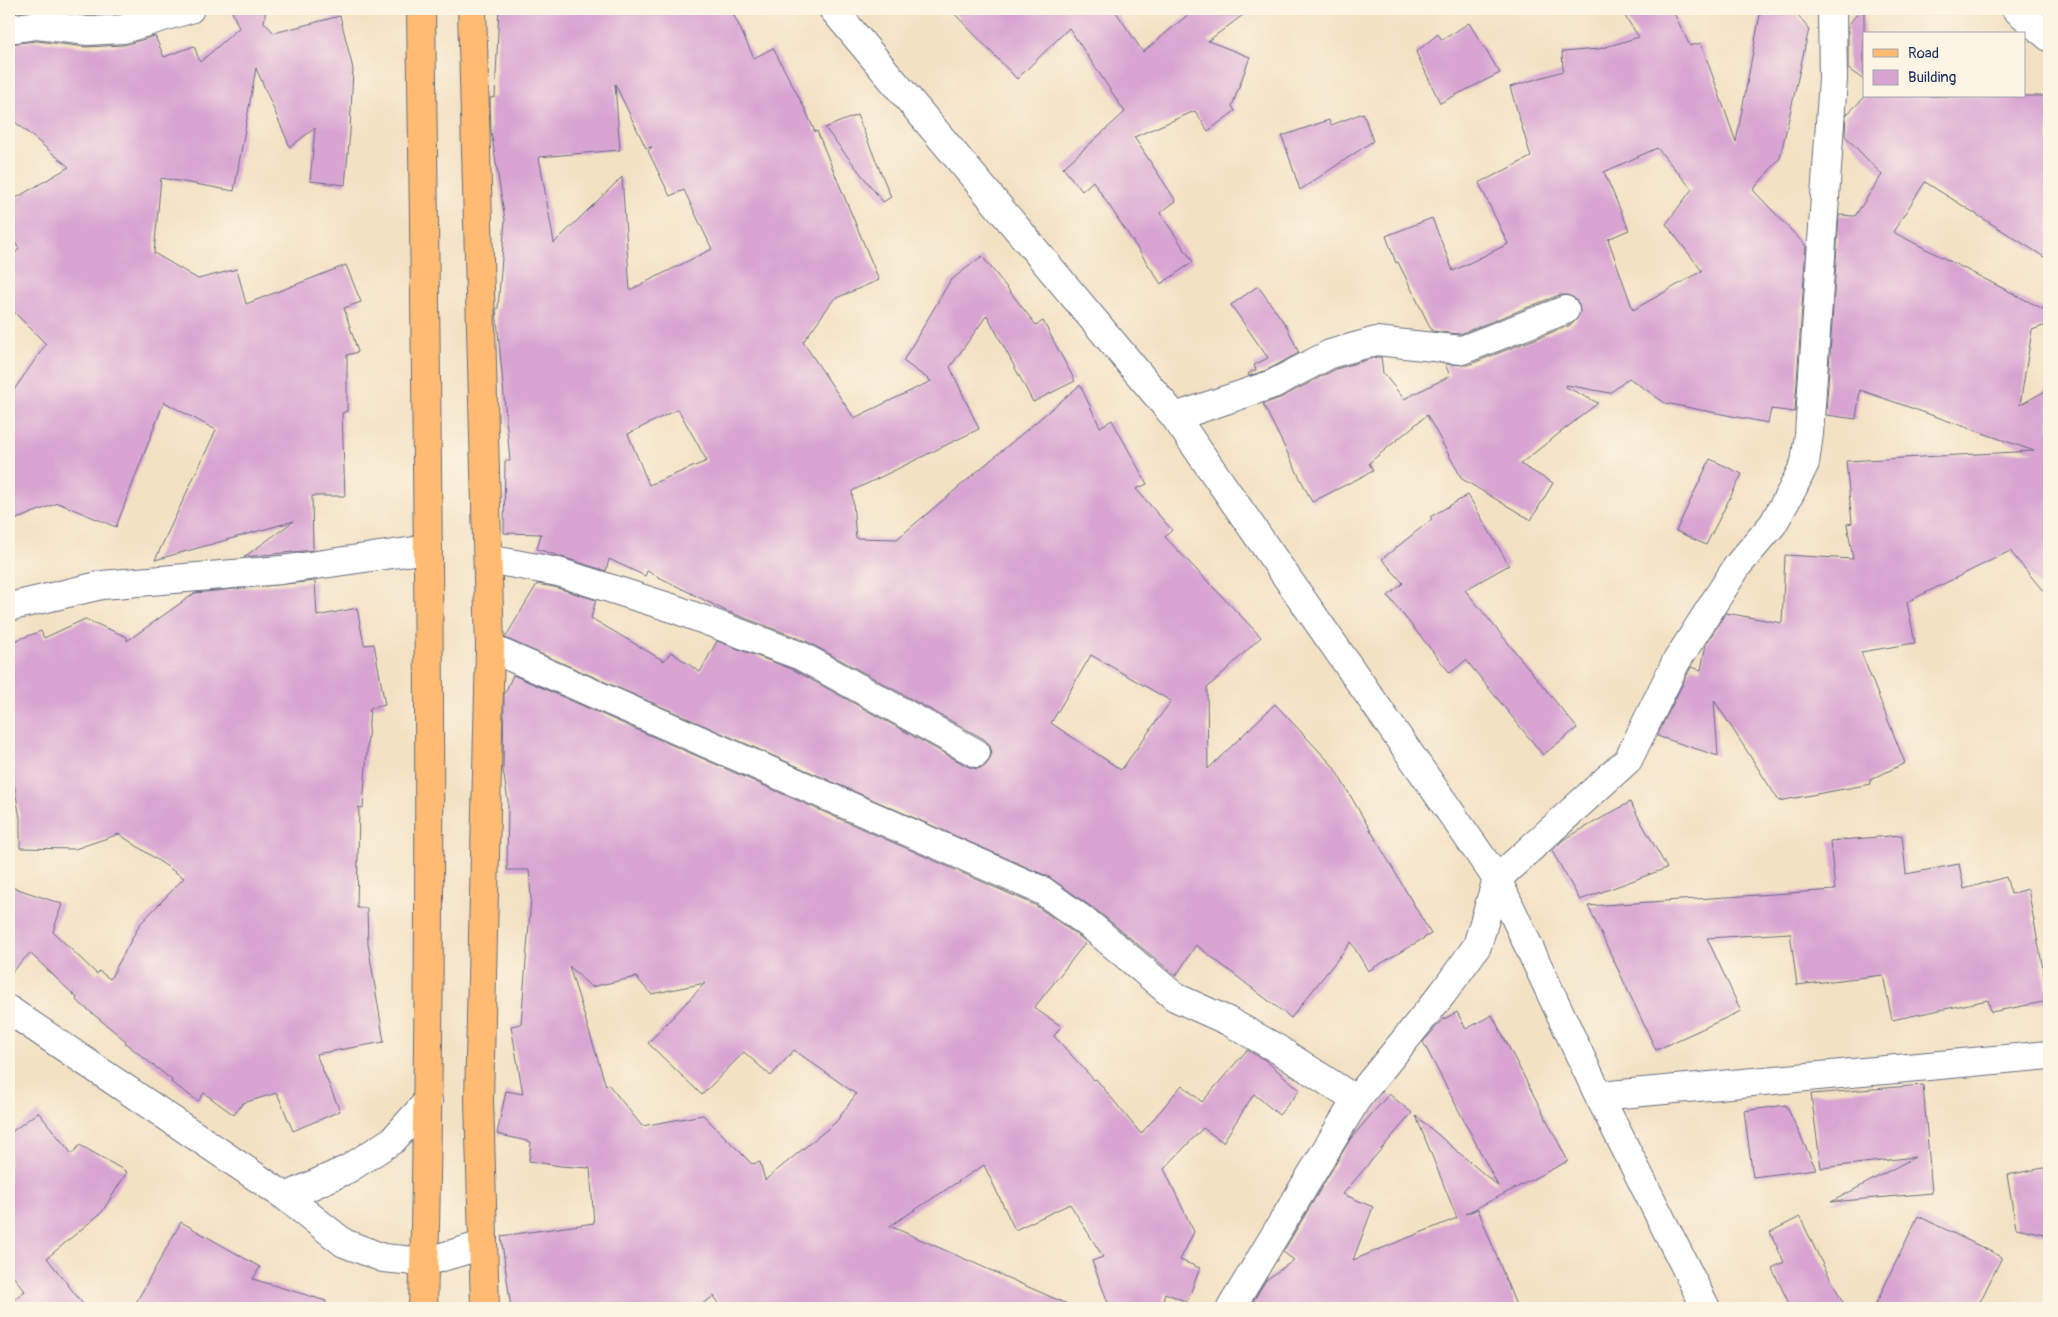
<svg xmlns="http://www.w3.org/2000/svg" width="2058" height="1317" viewBox="0 0 2058 1317" font-family="Pangolin,sans-serif">
<style>
.building{fill:#d8a4d2;fill-rule:evenodd}
.lines{fill:none;stroke-linecap:round;stroke-linejoin:round}
.minor-casing{stroke:#676d81;stroke-width:30}
.major-casing{stroke:#676d81;stroke-width:30}
.minor{stroke:#fff;stroke-width:28}
.major{stroke:#febb71;stroke-width:28}
</style>
<rect width="100%" height="100%" fill="#fcf5e5"/>
<filter id="ink" filterUnits="userSpaceOnUse"><feTurbulence type="fractalNoise" baseFrequency=".02" numOctaves="2"/><feDisplacementMap in="SourceGraphic" scale="10" xChannelSelector="R" yChannelSelector="G"/><feConvolveMatrix kernelMatrix="1 2 1 2 8 2 1 2 1" color-interpolation-filters="sRGB"/></filter>
<filter id="wash" filterUnits="userSpaceOnUse"><feTurbulence type="fractalNoise" baseFrequency=".0096" numOctaves="4" result="noise"/><feDisplacementMap in="SourceGraphic" scale="20" xChannelSelector="R" yChannelSelector="G"/><feGaussianBlur stdDeviation="1.12" result="paint"/><feColorMatrix in="noise" values="0 0 0 0 0 0 0 0 0 0 0 0 0 0 0 0 0 1.4 0 .05"/><feComposite in="paint" operator="in"/></filter>
<g filter="url(#wash)">
<rect width="100%" height="100%" fill="#f3e1c3"/>
<g id="blocks">
<path class="building" d="M 9,9 L 136,9 L 120,14 L 88,15 L 39,9 L 9,13 Z
M 231,9 L 253,9 L 256,12 L 260,9 L 266,9 L 264,22 L 274,33 L 340,16 L 353,69 L 350,132 L 345,185 L 310,181 L 315,128 L 290,147 L 256,68 L 234,191 L 161,178 L 154,253 L 198,279 L 237,269 L 246,304 L 346,265 L 361,302 L 344,308 L 358,352 L 347,355 L 347,411 L 342,413 L 345,496 L 312,496 L 313,550 L 244,557 L 294,521 L 155,560 L 216,430 L 164,402 L 116,527 L 58,503 L 9,522 L 9,397 L 46,344 L 9,307 L 9,259 L 19,249 L 9,233 L 9,202 L 69,167 L 9,117 L 9,44 L 37,41 L 86,47 L 124,45 L 155,36 L 164,57 L 194,46 L 200,62 L 239,28 Z
M 499,9 L 731,9 L 754,58 L 773,48 L 806,111 L 815,132 L 817,131 L 879,280 L 834,299 L 803,342 L 854,418 L 931,381 L 903,361 L 950,281 L 982,256 L 1036,325 L 1043,321 L 1075,381 L 1033,402 L 987,315 L 950,367 L 979,429 L 852,491 L 856,538 L 897,539 L 1080,385 L 1100,427 L 1112,420 L 1147,484 L 1136,489 L 1172,530 L 1165,537 L 1261,637 L 1207,688 L 1208,769 L 1275,704 L 1333,766 L 1431,934 L 1368,971 L 1351,942 L 1291,1018 L 1196,945 L 1176,976 L 1100,913 L 1049,877 L 505,638 L 537,584 L 554,587 L 596,600 L 591,618 L 664,661 L 671,652 L 700,672 L 717,641 L 794,670 L 969,767 L 977,769 L 984,767 L 989,761 L 992,753 L 990,745 L 984,739 L 806,641 L 726,611 L 647,571 L 645,576 L 609,559 L 606,571 L 537,549 L 541,534 L 504,533 L 505,461 L 510,461 L 496,309 L 498,308 L 505,220 L 491,131 L 490,98 L 495,97 ZM 615,84 L 646,148 L 652,147 L 648,151 L 670,196 L 684,190 L 712,249 L 630,290 L 622,177 L 554,243 L 539,157 L 620,150 ZM 678,409 L 707,461 L 649,485 L 628,434 ZM 1091,655 L 1171,701 L 1121,770 L 1051,723 Z
M 950,9 L 1114,9 L 1143,52 L 1195,9 L 1251,9 L 1208,41 L 1250,57 L 1232,106 L 1235,111 L 1208,131 L 1195,111 L 1134,137 L 1176,201 L 1160,213 L 1193,262 L 1161,284 L 1093,181 L 1082,191 L 1063,168 L 1125,112 L 1069,28 L 1017,79 Z
M 1620,9 L 1672,9 L 1690,46 L 1701,43 L 1736,142 L 1761,9 L 1792,9 L 1809,29 L 1780,158 L 1753,190 L 1806,246 L 1795,412 L 1771,409 L 1768,423 L 1665,403 L 1629,378 L 1610,393 L 1566,385 L 1566,387 L 1598,403 L 1520,464 L 1553,483 L 1531,520 L 1462,479 L 1427,415 L 1369,463 L 1373,471 L 1312,502 L 1263,404 L 1280,398 L 1336,369 L 1377,357 L 1381,357 L 1383,373 L 1404,399 L 1450,376 L 1445,364 L 1468,365 L 1571,325 L 1577,319 L 1580,312 L 1579,304 L 1574,298 L 1567,295 L 1559,295 L 1460,334 L 1432,331 L 1398,262 L 1396,263 L 1386,236 L 1432,218 L 1453,271 L 1508,244 L 1479,183 L 1531,157 L 1510,87 L 1563,71 L 1562,52 L 1599,49 L 1639,37 ZM 1657,148 L 1692,189 L 1666,224 L 1702,271 L 1633,310 L 1608,239 L 1629,230 L 1604,172 Z
M 1860,9 L 1864,9 L 1864,80 L 1848,69 L 1848,26 Z
M 1469,23 L 1500,73 L 1440,103 L 1416,52 L 1438,34 L 1442,40 Z
M 1866,96 L 2049,96 L 2049,260 L 1925,182 L 1893,232 L 2049,312 L 2049,324 L 2032,330 L 2020,405 L 2049,389 L 2049,598 L 2010,551 L 1907,602 L 1915,643 L 1861,652 L 1905,763 L 1870,780 L 1871,784 L 1779,801 L 1714,700 L 1718,756 L 1657,736 L 1691,667 L 1701,670 L 1706,644 L 1726,613 L 1782,623 L 1785,555 L 1853,559 L 1847,524 L 1852,523 L 1846,461 L 2034,451 L 1860,390 L 1856,419 L 1826,415 L 1839,215 L 1855,216 L 1882,175 L 1845,136 L 1846,115 Z
M 1363,113 L 1373,141 L 1300,190 L 1282,136 L 1329,120 L 1331,125 Z
M 857,115 L 891,197 L 883,202 L 825,128 Z
M 1258,286 L 1287,327 L 1299,353 L 1267,370 L 1249,376 L 1248,374 L 1256,370 L 1254,365 L 1268,358 L 1231,305 Z
M 1710,459 L 1742,474 L 1706,545 L 1676,531 Z
M 1468,495 L 1509,565 L 1465,590 L 1577,728 L 1543,755 L 1466,660 L 1450,673 L 1388,596 L 1403,583 L 1382,559 L 1432,519 L 1430,517 Z
M 315,581 L 317,616 L 357,608 L 364,645 L 374,644 L 385,705 L 370,708 L 363,808 L 359,807 L 357,908 L 367,908 L 368,944 L 384,1042 L 316,1054 L 340,1111 L 293,1131 L 277,1093 L 243,1103 L 234,1115 L 204,1093 L 198,1101 L 171,1082 L 172,1080 L 125,1043 L 126,1041 L 76,1000 L 77,998 L 30,953 L 9,975 L 9,886 L 62,904 L 53,932 L 97,974 L 99,971 L 110,979 L 140,924 L 184,878 L 119,834 L 75,849 L 20,848 L 20,818 L 9,756 L 9,643 L 41,631 L 44,638 L 85,619 L 127,637 L 127,641 L 195,593 Z
M 513,675 L 1035,905 L 1080,937 L 1086,942 L 1034,1008 L 1061,1026 L 1054,1036 L 1094,1080 L 1096,1079 L 1141,1134 L 1182,1085 L 1202,1102 L 1247,1050 L 1265,1060 L 1300,1090 L 1279,1115 L 1254,1094 L 1223,1142 L 1203,1128 L 1164,1169 L 1194,1232 L 1180,1260 L 1200,1268 L 1187,1302 L 1165,1293 L 1161,1308 L 1110,1308 L 1092,1261 L 1103,1257 L 1070,1204 L 1015,1230 L 984,1165 L 890,1226 L 1076,1308 L 722,1308 L 714,1296 L 696,1308 L 511,1308 L 501,1236 L 594,1223 L 590,1168 L 560,1166 L 529,1161 L 531,1142 L 497,1134 L 506,1091 L 523,1094 L 511,1026 L 521,1024 L 531,899 L 529,870 L 507,870 L 508,801 L 503,770 L 504,695 ZM 569,966 L 591,987 L 636,977 L 651,994 L 705,983 L 648,1043 L 702,1095 L 744,1052 L 771,1076 L 794,1050 L 856,1094 L 836,1122 L 765,1180 L 760,1162 L 752,1164 L 703,1115 L 642,1126 L 608,1084 L 606,1086 Z
M 1630,802 L 1667,868 L 1580,900 L 1552,851 L 1563,840 Z
M 1902,835 L 1906,874 L 1959,864 L 1964,889 L 2006,877 L 2011,894 L 2028,889 L 2049,1001 L 1991,1012 L 1988,1000 L 1892,1020 L 1883,975 L 1797,985 L 1790,933 L 1707,938 L 1741,1011 L 1656,1050 L 1588,906 L 1835,890 L 1830,841 Z
M 1457,1012 L 1466,1029 L 1492,1015 L 1568,1161 L 1465,1214 L 1478,1209 L 1517,1308 L 1249,1308 L 1266,1280 L 1294,1260 L 1283,1252 L 1351,1138 L 1389,1094 L 1412,1113 L 1343,1194 L 1373,1207 L 1353,1260 L 1457,1218 L 1416,1116 L 1498,1186 L 1423,1042 L 1442,1020 Z
M 1923,1085 L 1932,1193 L 1831,1202 L 1915,1157 L 1821,1168 L 1811,1094 Z
M 1786,1105 L 1816,1169 L 1753,1177 L 1744,1111 Z
M 38,1112 L 72,1154 L 80,1145 L 127,1172 L 102,1212 L 47,1258 L 86,1308 L 9,1308 L 9,1303 L 25,1291 L 9,1271 L 9,1134 Z
M 2049,1167 L 2049,1235 L 2016,1228 L 2007,1175 Z
M 1918,1216 L 2002,1257 L 1977,1308 L 1874,1308 Z
M 1800,1217 L 1819,1257 L 1846,1308 L 1791,1308 L 1772,1268 L 1784,1262 L 1770,1232 Z
M 181,1222 L 260,1267 L 253,1279 L 326,1301 L 325,1308 L 133,1308 Z"/>
</g>
</g>
<g filter="url(#ink)">
<use href="#blocks" fill-opacity="0" stroke="#676d81" stroke-width="1"/>
<g class="lines">
<g class="minor-casing">
<path id="minor" d="M 833,9 L 1175,417 L 1497,879 L 1599,1096 L 1706,1308
M 2016,9 L 2049,37
M 9,29 L 37,25 L 88,31 L 123,29 L 190,9
M 1175,417 L 1273,384 L 1330,354 L 1376,341 L 1462,350 L 1565,310
M 488,559 L 558,572 L 672,608 L 801,656 L 976,753
M 9,607 L 102,585 L 281,570 L 428,549
M 490,648 L 1043,891 L 1090,925 L 1175,997 L 1228,1021 L 1276,1048 L 1356,1100
M 9,1010 L 286,1197 L 344,1243 L 383,1258 L 425,1262 L 483,1245
M 1599,1096 L 2049,1055
M 286,1197 L 348,1169 L 393,1140 L 428,1101
M 1231,1308 L 1356,1100 L 1443,993 L 1477,946 L 1497,879 L 1628,760 L 1676,662 L 1738,565 L 1773,524 L 1791,492 L 1805,463 L 1809,434 L 1833,79 L 1832,9"/>
</g>
<g class="major-casing">
<path id="major" d="M 421,9 C 427,442 435,875 423,1308
M 472,9 L 490,648 L 479,1100 L 485,1308"/>
</g>
<use href="#minor" class="minor"/>
<use href="#major" class="major"/>
</g>
</g>
<rect width="2058" height="1317" fill="none" stroke="#fcf5e5" stroke-width="30"/>
<rect x="1863" y="32" width="162" height="65" fill="#fcf5e5" stroke="#a2a6af"/>
<rect x="1873" y="49" width="25" height="8" fill="#febb71" stroke="#a2a6af"/>
<text x="1908" y="58" font-size="15" fill="#1b2f5e">Road</text>
<rect x="1873" y="70" width="25" height="15" fill="#d8a4d2" stroke="#a2a6af"/>
<text x="1908" y="82" font-size="15" fill="#1b2f5e">Building</text>
</svg>
